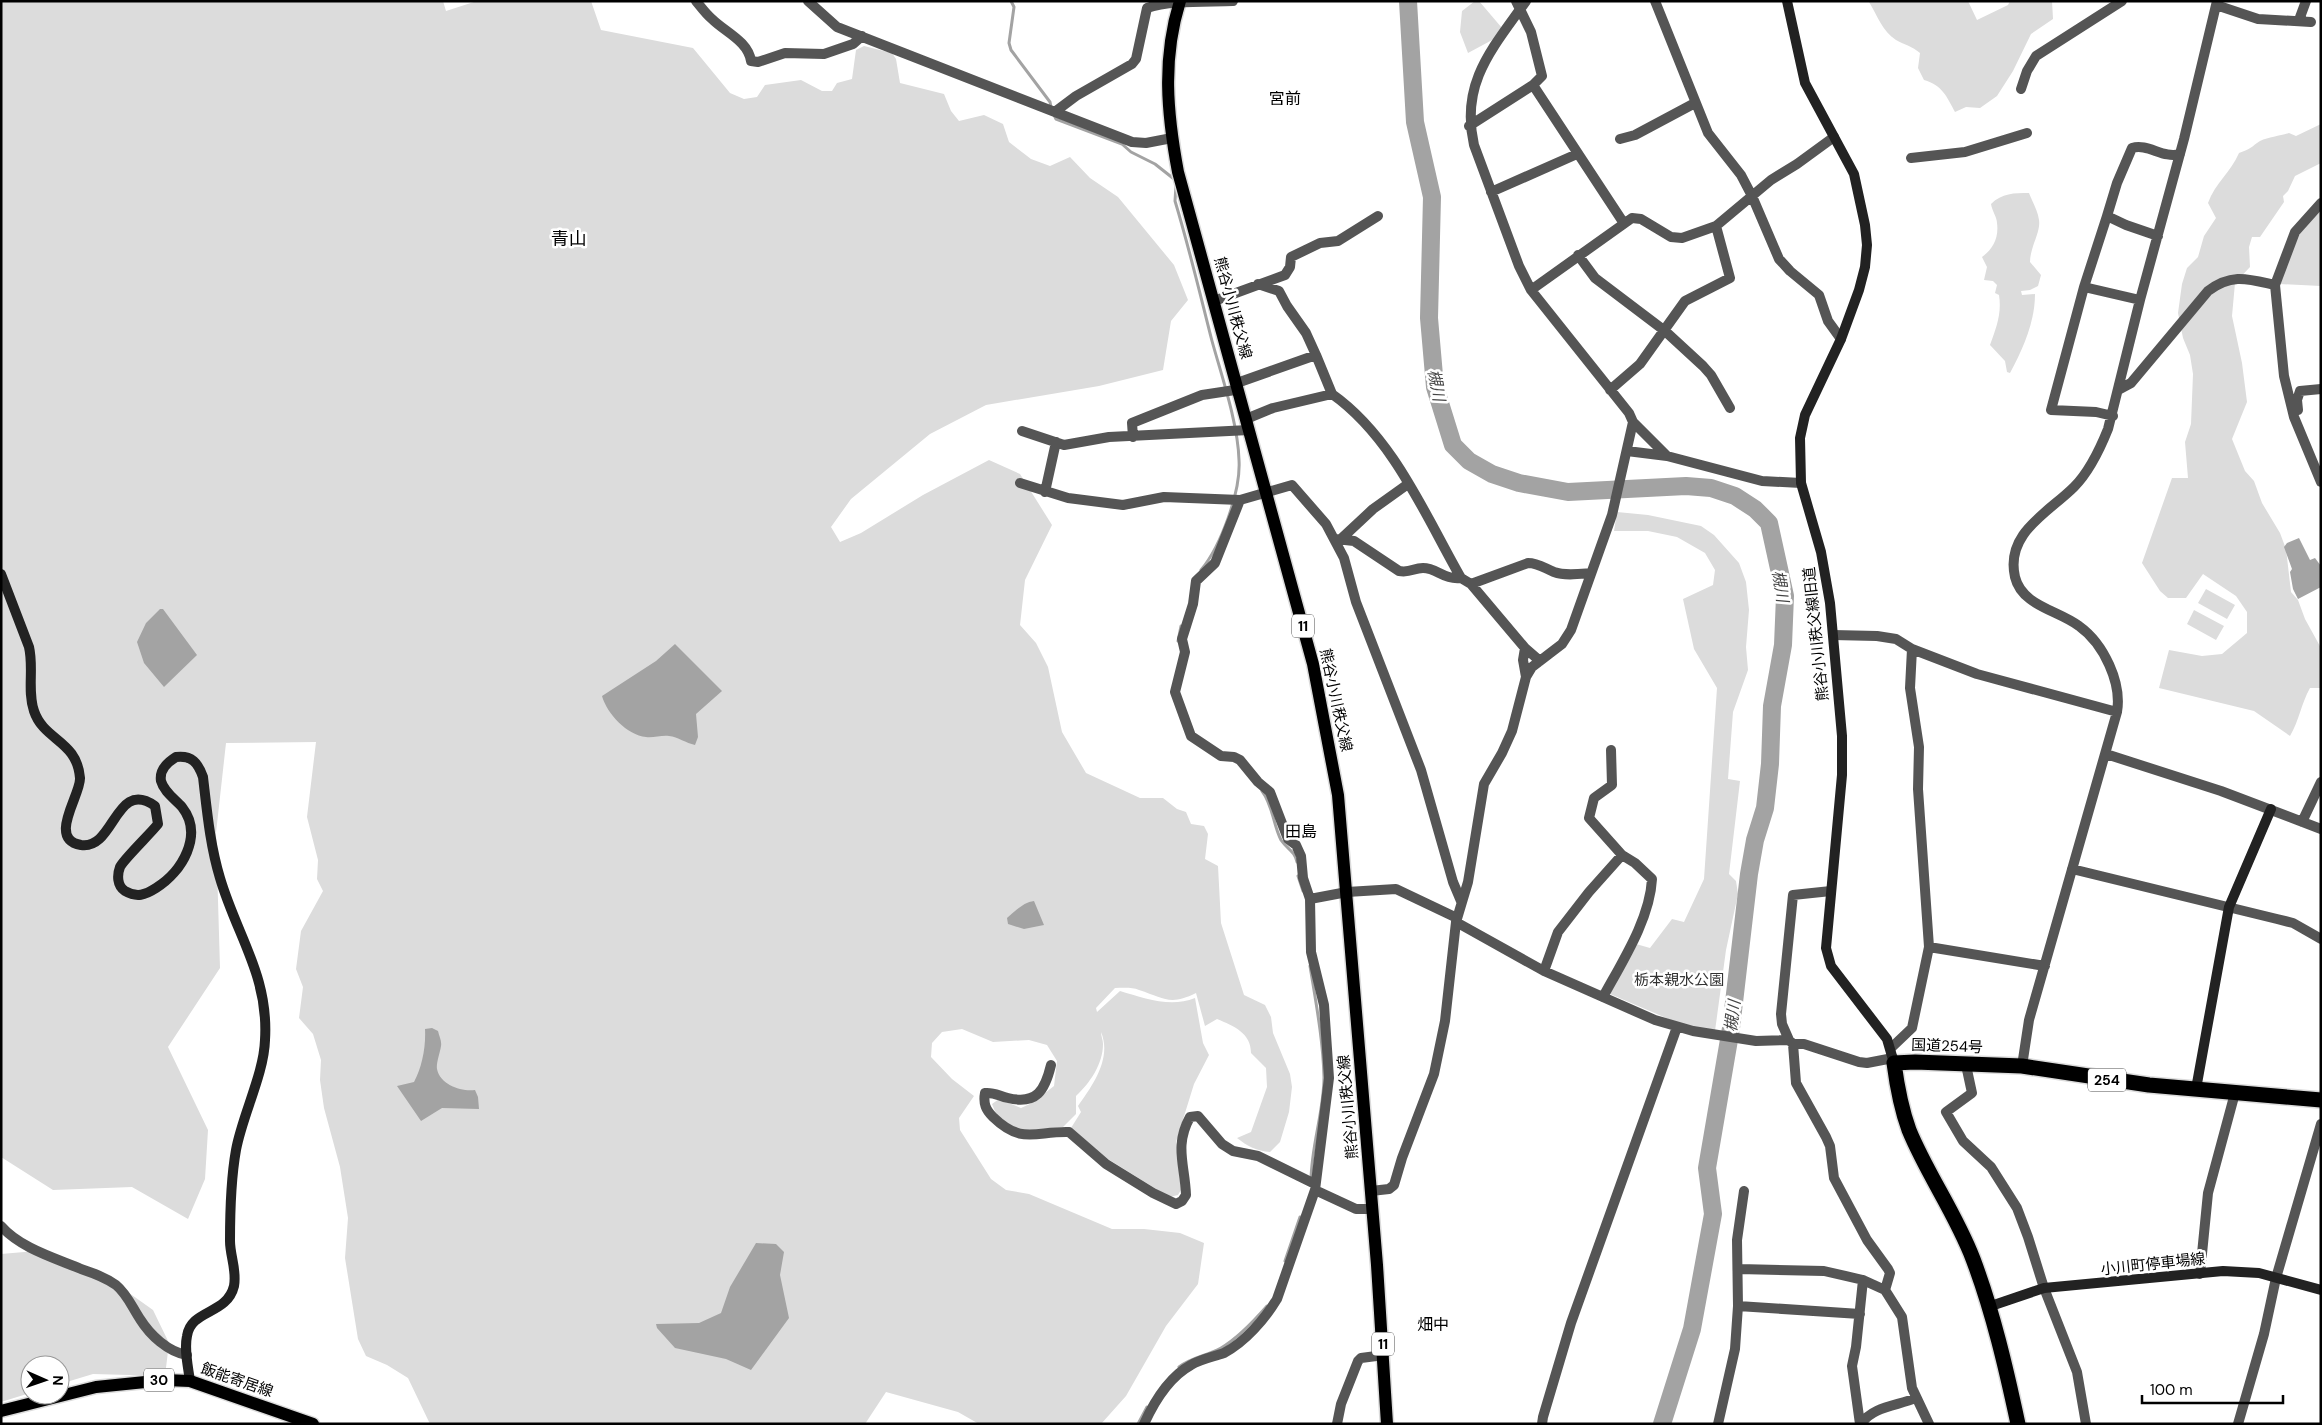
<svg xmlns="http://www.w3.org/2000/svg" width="2322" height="1425" viewBox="0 0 2322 1425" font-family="'DM Sans','Noto Sans JP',sans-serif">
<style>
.green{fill:#dcdcdc}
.water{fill:#a3a3a3}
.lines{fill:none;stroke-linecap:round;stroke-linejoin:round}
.stream{stroke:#a3a3a3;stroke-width:3}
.river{stroke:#a3a3a3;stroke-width:18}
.primary-casing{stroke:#dbdbdb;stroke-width:15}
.highway-casing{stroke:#dbdbdb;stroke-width:18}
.street{stroke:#555;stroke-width:10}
.secondary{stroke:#222;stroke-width:10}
.primary{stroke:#000;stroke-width:12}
.highway{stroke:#000;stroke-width:15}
.labels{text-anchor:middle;stroke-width:5;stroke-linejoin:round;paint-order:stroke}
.shield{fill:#fff;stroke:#4c4c4c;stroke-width:1}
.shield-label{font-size:14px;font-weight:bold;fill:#000}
.street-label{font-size:15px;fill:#000;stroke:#fff}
.park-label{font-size:15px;fill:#333;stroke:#fff}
.neighbourhood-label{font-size:16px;fill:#000;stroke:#fff}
.water-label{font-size:16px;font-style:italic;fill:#444;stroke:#fff}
.quarter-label{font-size:18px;fill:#000;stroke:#fff}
</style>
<rect width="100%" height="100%" fill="#fff"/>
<path class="green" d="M 1,1 L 443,1 L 446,11 L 477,1 L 591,1 L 601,30 L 693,48 L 730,93 L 744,99 L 757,97 L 765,85 L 801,80 L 822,91 L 832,91 L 837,83 L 852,79 L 856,50 L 864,46 L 892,53 L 896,59 L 900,83 L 944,94 L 951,111 L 959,121 L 984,115 L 1003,124 L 1009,142 L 1031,159 L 1050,166 L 1070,157 L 1090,178 L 1118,197 L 1174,265 L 1188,300 L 1171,321 L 1163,370 L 1099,386 L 986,405 L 930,434 L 851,499 L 831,527 L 840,542 L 861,533 L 923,495 L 989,460 L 1020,474 L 1052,525 L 1025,580 L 1020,625 L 1036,643 L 1048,667 L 1062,732 L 1086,773 L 1140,798 L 1163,798 L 1177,809 L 1186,812 L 1191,824 L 1204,826 L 1208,834 L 1205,859 L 1218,866 L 1221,923 L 1244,995 L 1265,1005 L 1271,1017 L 1273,1033 L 1290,1074 L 1292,1087 L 1289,1112 L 1280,1142 L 1270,1152 C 1257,1151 1247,1146 1237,1138 L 1251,1132 L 1267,1087 L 1266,1068 L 1251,1053 C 1251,1033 1234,1026 1217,1019 L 1205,1026 L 1196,993 C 1170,1006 1164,998 1139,990 C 1132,987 1123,988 1115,988 L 1096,1008 L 1097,1012 L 1120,991 C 1144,998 1170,1008 1195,998 L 1203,1043 L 1209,1055 L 1194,1084 L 1176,1142 L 1181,1190 L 1178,1195 L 1169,1197 L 1108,1159 L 1071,1128 L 1081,1112 L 1078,1106 C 1093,1085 1112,1058 1101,1032 C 1101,1036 1103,1040 1103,1044 C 1103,1064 1090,1083 1076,1096 L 1076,1114 L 1063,1127 C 1033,1131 1005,1140 992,1104 L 999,1099 L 1021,1108 L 1032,1103 L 1054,1086 L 1057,1061 L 1047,1045 L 1029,1040 L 993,1042 L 962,1029 L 942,1032 L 932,1043 L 931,1057 L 952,1079 L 974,1096 L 959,1118 L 960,1130 L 991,1179 L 1006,1190 L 1029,1194 L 1112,1229 L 1144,1229 L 1180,1233 L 1204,1243 L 1198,1284 L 1166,1326 L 1126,1396 L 1101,1424 L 979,1424 L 958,1412 L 886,1392 L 865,1424 L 430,1424 L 408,1378 L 387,1365 L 366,1356 L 358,1339 L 345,1258 L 348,1218 L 340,1167 L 324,1108 L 320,1080 L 321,1060 L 313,1034 L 299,1018 L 303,987 L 296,969 L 301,931 L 323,891 L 317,879 L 318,860 L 307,817 L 316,742 L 226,743 L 216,833 L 220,968 L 168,1047 L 208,1130 L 205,1179 L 188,1219 L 132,1187 L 53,1190 L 1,1157 Z
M 1475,1 L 1479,1 L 1502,28 L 1494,39 L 1468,53 L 1460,32 L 1462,11 Z
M 1859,1 L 1968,1 L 1977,20 L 2008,5 L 2010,1 L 2052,1 L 2053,19 L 2031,34 L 2013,71 L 1997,96 L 1980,108 L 1966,107 L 1955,112 C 1947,97 1942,85 1924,80 L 1918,68 L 1920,53 C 1912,46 1905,45 1896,40 C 1883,32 1877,15 1869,2 Z
M 2321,124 L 2321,163 L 2295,176 L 2288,191 L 2283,196 L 2284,202 L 2260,237 L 2252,237 L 2249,247 L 2250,267 L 2235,283 L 2232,316 L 2242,363 L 2247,402 L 2232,439 L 2245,471 L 2254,481 L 2262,503 L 2280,533 L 2286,549 L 2291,592 L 2298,600 L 2305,619 L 2321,648 L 2321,688 L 2310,688 C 2301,704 2299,721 2290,736 L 2254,711 L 2159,688 L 2169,650 L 2202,656 L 2222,654 L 2247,633 L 2247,612 L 2236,596 L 2203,574 L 2186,598 L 2168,598 L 2160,591 L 2142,563 L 2172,478 L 2188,478 L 2185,442 L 2191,424 L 2193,374 L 2190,355 L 2183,338 L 2178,313 L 2182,284 L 2187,268 L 2198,257 L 2204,236 L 2216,218 L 2208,203 C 2215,183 2231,172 2239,153 C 2251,149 2251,147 2260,141 C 2269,137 2280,136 2289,133 L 2296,136 Z
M 2029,193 C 2032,201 2038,211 2039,220 C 2041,232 2030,247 2030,262 L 2041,275 L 2038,286 L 2030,290 L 2021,291 L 2022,295 L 2035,294 C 2035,322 2023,349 2010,373 L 2007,372 L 2005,361 L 1990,345 C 1996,328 2002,314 1999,295 L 1995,293 L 1997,285 L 1993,281 L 1984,280 L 1987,267 L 1982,257 C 1993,249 1999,238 1997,223 C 1997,217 1992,211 1991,204 C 2002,193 2014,193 2029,193 Z
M 2321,210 L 2321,286 L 2280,284 L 2297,235 Z
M 1617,512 L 1648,515 L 1701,526 L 1714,535 L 1739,563 L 1746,582 L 1749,610 L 1746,647 L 1748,670 L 1733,712 L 1728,779 L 1740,781 L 1729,874 L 1736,881 L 1738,894 L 1726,950 L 1715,1031 L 1685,1026 L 1610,994 L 1636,944 L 1650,948 L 1672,919 L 1684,922 L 1704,879 L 1717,688 L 1694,649 L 1683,599 L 1713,585 L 1715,570 L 1705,553 L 1677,537 L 1648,531 L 1614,531 Z
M 2206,589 L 2235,605 L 2227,619 L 2198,603 Z
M 2194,610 L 2224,626 L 2216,640 L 2187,624 Z
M 36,1251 L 122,1288 L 153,1310 L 169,1343 L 165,1376 L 93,1374 L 60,1384 L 60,1365 L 30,1365 L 30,1393 L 1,1402 L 1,1254 Z"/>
<path class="water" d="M 2299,538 L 2310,560 L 2315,558 L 2321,566 L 2321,587 L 2298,599 L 2293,589 L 2290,572 L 2292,569 L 2284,547 L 2287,543 Z
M 160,609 L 163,609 L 197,655 L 164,687 L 144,663 L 137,642 L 146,623 Z
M 675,644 L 722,691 L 696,714 L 698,737 L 695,745 C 686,743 678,737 669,736 C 662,735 653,738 646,737 C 627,735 607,714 602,696 L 656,661 Z
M 1034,901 L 1044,925 L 1024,929 L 1008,924 L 1007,918 C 1015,911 1024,902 1034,901 Z
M 432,1028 L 438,1031 C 439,1036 442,1041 441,1046 C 440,1053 436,1063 437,1069 C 440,1085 462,1092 475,1090 L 478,1097 L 479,1109 L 442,1108 L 421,1121 L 397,1086 L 414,1082 C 422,1067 426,1047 425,1029 Z
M 756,1243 L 776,1244 L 784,1252 L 780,1275 L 789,1318 L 751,1370 L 726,1359 L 675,1348 L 657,1328 L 656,1324 L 699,1323 L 721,1313 L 730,1287 Z"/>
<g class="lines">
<path class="stream" d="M 1011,1 L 1014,7 L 1009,43 L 1011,50 L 1050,102 L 1051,107
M 1054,115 L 1056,119 L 1122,144 L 1131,152 L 1155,164 L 1174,179
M 1176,185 L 1175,201 C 1189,247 1200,294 1212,341 C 1222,377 1238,424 1239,460 C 1241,491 1221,546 1201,570
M 1178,641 L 1181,626
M 1262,791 C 1273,805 1273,825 1281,840 C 1287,849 1295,851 1297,862
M 1298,876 L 1303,891
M 1310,966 C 1316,1003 1323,1040 1324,1077 C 1324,1112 1311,1146 1311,1181
M 1285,1261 L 1300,1217
M 1179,1367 C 1192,1357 1207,1356 1221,1348 C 1238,1338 1254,1321 1267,1306
M 1138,1424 L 1147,1407"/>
<path class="river" d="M 1408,1 L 1415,122 L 1432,197 L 1429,318 L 1435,387 L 1453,445 L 1469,461 L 1492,474 L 1519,483 L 1568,492 L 1686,486 L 1711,488 L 1735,496 L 1755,509 L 1769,523 L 1785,596 L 1783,645 L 1772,706 L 1770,764 L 1765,808 L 1755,840 L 1749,874 L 1731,1028 L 1707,1168 L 1713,1214 L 1692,1329 L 1662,1424"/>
<g class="primary-casing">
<path id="primary" d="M 1180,1 C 1162,59 1167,113 1178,172 L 1313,664 L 1338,795 L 1377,1265 L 1387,1424
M 1,1411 L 96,1387 L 165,1380 L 190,1381 L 313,1424"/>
</g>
<g class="highway-casing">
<path id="highway" d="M 2018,1424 C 2006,1368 1993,1312 1973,1259 C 1956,1214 1927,1174 1909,1130 C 1901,1108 1897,1086 1894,1063 L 1915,1062 L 2022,1066 L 2149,1085 L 2321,1100"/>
</g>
<path class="street" d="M 696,1 C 701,7 706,14 712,19 C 725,32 748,41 751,61 L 758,62 L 785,53 L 824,54 L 853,44 L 862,36
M 808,1 L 837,27 L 1132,142 L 1146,143 L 1172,138
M 1526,1 C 1492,49 1460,83 1474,145 L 1519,266 L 1531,290 L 1629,413 L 1633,422 L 1667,456
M 1655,1 L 1708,133 L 1741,175 L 1752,196 L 1779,259 L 1790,271 L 1819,295 L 1828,321 L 1841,339
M 2216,5 L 2258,19 L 2311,22
M 2299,20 L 2306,1
M 1533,85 L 1623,222
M 2021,89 L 2027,71 L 2036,56 L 2122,1
M 1056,111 L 1076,96 L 1132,64 L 1136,59 L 1147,8 C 1169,0 1208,2 1233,1
M 1469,126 L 1533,85 L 1542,76 L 1531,32 L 1516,1
M 1620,139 L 1635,135 L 1695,103
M 1911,158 L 1965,152 L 2027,133
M 1491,192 L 1577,154
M 2321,203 L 2295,232 L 2275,285 L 2284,376 L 2294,417 L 2321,482
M 2107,216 L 2084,287 L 2140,300
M 2158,236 L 2126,225 L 2107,216 L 2117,183 L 2132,148 C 2148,143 2163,159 2180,154
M 1578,255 L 1595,278 L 1665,331 L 1703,366 L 1711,375 L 1730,408
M 1258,284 L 1279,291 L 1287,306 L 1306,333 L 1316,355
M 2084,287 L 2051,410 L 2096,412 L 2113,416
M 1531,290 L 1632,218 L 1641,219 L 1671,237 L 1682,238 L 1716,226 L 1771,180 L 1797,164 L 1834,137
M 1214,301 L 1285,275 L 1290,267 L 1291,257 L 1320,243 L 1338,241 L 1378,216
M 1237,383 L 1316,355 L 1332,394
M 1610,390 L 1640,364 L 1685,301 L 1730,278 L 1716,226
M 2118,390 L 2131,383 L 2208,291 C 2232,273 2248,279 2275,285
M 2298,410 L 2297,400 L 2300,391 L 2321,389
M 1246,419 L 1273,408 L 1332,394 C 1393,437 1425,515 1461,578
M 1022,431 L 1064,445 L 1109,437 L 1249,430
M 1133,437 L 1132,423 L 1202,395 L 1235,390
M 1627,451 L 1667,456 L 1762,481 L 1801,483
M 1020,483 L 1068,498 L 1123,505 L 1164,497 L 1240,500 L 1292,485 L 1326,524 L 1344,558 L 1356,602 L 1421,770 L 1453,882 L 1461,901
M 1045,492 L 1056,442
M 1342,538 L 1373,509 L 1408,484
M 1336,539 L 1354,541 L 1399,571 C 1411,573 1413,568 1423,568 C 1437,568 1444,580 1461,578 L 1471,584 L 1528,563 C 1538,563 1544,568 1554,572 C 1565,576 1579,574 1590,573
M 1471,584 L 1525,648 L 1540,661
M 1833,635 L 1877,636 L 1896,639 L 1912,649 L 1977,674 L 2117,712 L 2029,1020 L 2022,1066
M 1525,648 L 1523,660 L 1526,677
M 2117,712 C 2122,683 2104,644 2079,626 C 2058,610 2022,606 2015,577 C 2005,533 2048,513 2074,487 C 2089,472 2100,449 2108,429 L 2140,300 L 2184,139 L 2217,1
M 2106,754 L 2221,791 L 2321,829
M 2302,822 L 2321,782
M 2072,869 L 2277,919 L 2293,923 L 2321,939
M 1310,899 L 1347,892 L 1396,889 L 1457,918
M 1456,922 L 1468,882 L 1484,784 L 1502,753 L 1512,731 L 1526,677 L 1532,667 L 1562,644 L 1571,630 L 1612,515 L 1633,422
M 1929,947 L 2045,966
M 1544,971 L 1558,932 L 1589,892 L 1622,855
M 1603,997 C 1622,962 1650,919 1652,879 L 1635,863 L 1622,855 L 1589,818 L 1594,798 L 1612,785 L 1611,750
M 1789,1040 L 1782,1024 L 1781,1014 L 1793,895 L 1831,891
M 1793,1044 L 1796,1083 L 1826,1137 L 1830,1146 L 1834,1178 L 1867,1240 L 1888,1269 L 1890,1273 L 1885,1290
M 1891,1048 L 1912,1028 L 1929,947 L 1918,789 L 1919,747 L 1910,688 L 1912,649
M 1051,1065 C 1045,1090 1037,1105 1008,1098 C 999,1096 994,1092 985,1093 C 983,1104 986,1110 993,1117 C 1022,1145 1035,1131 1069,1132 L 1106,1164 L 1153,1193 L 1176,1204 L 1182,1201 L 1186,1195 C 1185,1165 1174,1146 1190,1117 L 1198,1116 L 1222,1144 L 1233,1151 L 1258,1156 L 1315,1184
M 1966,1065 L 1972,1093 L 1946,1112 L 1963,1141 L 1991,1167 L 2017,1208 L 2028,1237 L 2044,1288 L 2077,1372 L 2086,1424
M 1315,1190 L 1356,1209 L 1373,1209
M 1371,1191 L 1389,1189 L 1394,1185 L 1402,1158 L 1434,1074 L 1445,1021 L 1456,922 L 1544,971 L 1655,1020 L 1693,1031 L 1756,1041 L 1789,1040 L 1793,1044 L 1804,1044 L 1859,1062 L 1867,1063 L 1893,1058
M 1,1226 C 20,1248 55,1258 81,1269 C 93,1273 105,1277 116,1285 C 127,1294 132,1307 140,1319 C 150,1335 168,1352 187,1355
M 1739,1269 L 1824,1271 L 1863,1280 L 1885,1290 L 1902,1317 L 1912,1388 L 1929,1424
M 2200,1274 L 2208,1193 L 2235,1093
M 1738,1306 L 1860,1314
M 1144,1424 C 1154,1402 1169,1377 1191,1365 C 1201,1359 1213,1357 1224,1353 C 1245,1342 1265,1319 1277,1299 L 1315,1190 L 1329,1078 L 1324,1005 L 1311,952 L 1310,899 L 1303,878 L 1301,856 L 1296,845 L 1288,839 L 1270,792 L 1258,782 L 1240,760 L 1234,757 L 1221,756 L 1191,736 L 1175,692 L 1185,652 L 1182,639 L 1193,604 L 1196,581 L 1215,563 L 1240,500
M 1337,1424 L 1341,1404 L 1358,1361 L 1361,1358 L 1384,1355
M 1542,1424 L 1543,1417 L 1571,1323 L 1677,1027
M 1718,1424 L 1735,1349 L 1738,1306 L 1737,1240 L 1744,1191
M 1860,1424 L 1852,1366 L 1856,1347 L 1863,1280
M 1861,1424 C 1873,1406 1897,1406 1916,1398
M 2238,1424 L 2264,1334 L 2276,1278 L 2321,1124"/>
<path class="secondary" d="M 1787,1 L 1805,83 L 1854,174 L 1865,225 L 1867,245 L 1865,267 L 1859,290 L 1841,339 L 1805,415 L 1800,438 L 1801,483 L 1821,552 L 1830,603 L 1842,736 L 1842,775 L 1826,948 L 1831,966 L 1887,1039 L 1894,1063
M 1,574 L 29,647 C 34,668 27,691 34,711 C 44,741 77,740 80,778 C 81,795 47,839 81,845 C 115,850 115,778 155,806 L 158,824 C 151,833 123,860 120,867 C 117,875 117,886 125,891 C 137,898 145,895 156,888 C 182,872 204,835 182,807 C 175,799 164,792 161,781 C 159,769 168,762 176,757 C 192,755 198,763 203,777 C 207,811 210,845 220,878 C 237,936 269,976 265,1040 C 264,1074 242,1116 236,1150 C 231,1178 230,1212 230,1241 C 230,1256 237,1270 234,1286 C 227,1315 191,1309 187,1336 C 184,1350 188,1366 190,1381
M 2196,1089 L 2229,907 L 2271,809
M 1988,1307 L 2044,1288 L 2223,1271 L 2259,1273 L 2321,1290"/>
<use href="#primary" class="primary"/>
<use href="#highway" class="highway"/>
</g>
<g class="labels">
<g class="shield">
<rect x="1292" y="614.5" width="22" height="23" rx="4"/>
<rect x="2088" y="1068.5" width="38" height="23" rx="4"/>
<rect x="1372" y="1332.5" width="22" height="23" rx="4"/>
<rect x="144" y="1368.5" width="30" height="23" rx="4"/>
</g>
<g class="shield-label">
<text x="1303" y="631">11</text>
<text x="2107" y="1085">254</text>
<text x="1383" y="1349">11</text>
<text x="159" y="1385">30</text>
</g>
<g class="street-label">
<text transform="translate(1233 308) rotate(75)" y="5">熊谷小川秩父線</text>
<text transform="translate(1816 634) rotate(-96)" y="5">熊谷小川秩父線旧道</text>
<text transform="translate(1336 700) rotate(78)" y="5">熊谷小川秩父線</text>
<text transform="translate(1947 1046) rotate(2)" y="5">国道254号</text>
<text transform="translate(1348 1107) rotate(-95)" y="5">熊谷小川秩父線</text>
<text transform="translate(2153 1264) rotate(-6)" y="5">小川町停車場線</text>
<text transform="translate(237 1380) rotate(19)" y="5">飯能寄居線</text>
</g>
<g class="park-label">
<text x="1679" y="985">栃本親水公園</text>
</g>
<g class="neighbourhood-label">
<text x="1285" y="104">宮前</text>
<text x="1301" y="837">田島</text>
<text x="1433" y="1330">畑中</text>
</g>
<g class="water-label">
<text transform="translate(1437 385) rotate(79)" y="6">槻川</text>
<text transform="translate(1781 586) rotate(81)" y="6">槻川</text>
<text transform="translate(1732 1016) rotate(-83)" y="6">槻川</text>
</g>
<g class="quarter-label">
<text x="569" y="245">青山</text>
</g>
</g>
<rect width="2322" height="1425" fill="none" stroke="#000000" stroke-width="5"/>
<g transform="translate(45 1380) rotate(92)"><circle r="24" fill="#ffffff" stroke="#999999"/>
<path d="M0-4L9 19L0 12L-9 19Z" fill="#000000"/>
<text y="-8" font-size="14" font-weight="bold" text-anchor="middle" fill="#000000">N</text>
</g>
<path d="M2142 1395v8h141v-8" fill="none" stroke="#000000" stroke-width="2.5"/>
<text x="2150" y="1395" font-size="15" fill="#000000" stroke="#ffffff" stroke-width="4" paint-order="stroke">100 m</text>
</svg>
